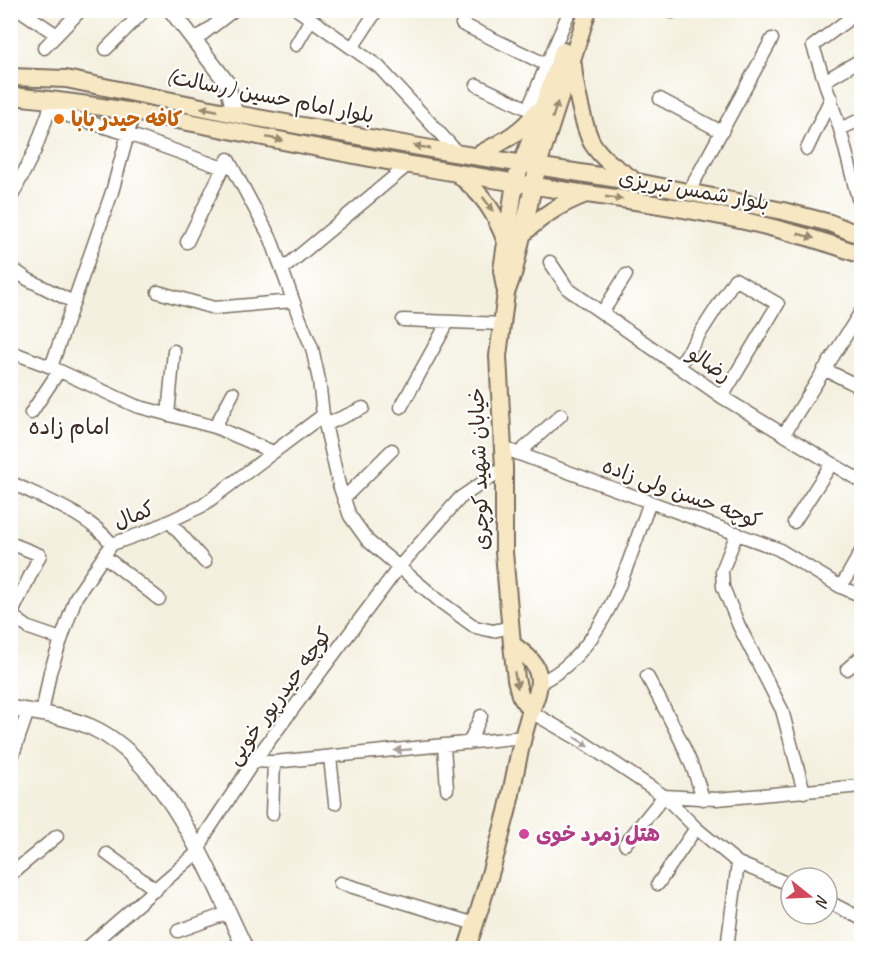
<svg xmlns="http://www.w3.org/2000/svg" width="872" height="959" viewBox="0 0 872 959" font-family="Caveat,'Playpen Sans Arabic',sans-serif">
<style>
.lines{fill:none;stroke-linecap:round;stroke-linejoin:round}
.minor-casing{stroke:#7c6f62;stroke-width:15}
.tertiary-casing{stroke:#7c6f62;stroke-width:18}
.secondary-casing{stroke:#7c6f62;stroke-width:20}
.minor{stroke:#fff;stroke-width:12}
.tertiary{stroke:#fff;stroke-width:15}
.secondary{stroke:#f7e8c3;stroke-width:16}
.oneway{fill:#998970}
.oneway2{fill:#a79f9a}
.food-dot{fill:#e8710a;stroke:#fff;stroke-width:2}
.hotel-dot{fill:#d1479c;stroke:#fff;stroke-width:2}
.labels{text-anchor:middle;stroke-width:4.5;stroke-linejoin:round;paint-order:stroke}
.street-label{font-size:21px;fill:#3b2a1e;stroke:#fff}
.food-label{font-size:21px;font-weight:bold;fill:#c56008;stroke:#fff;text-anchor:start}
.hotel-label{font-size:21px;font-weight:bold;fill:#b23c85;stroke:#fff;text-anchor:start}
.neighbourhood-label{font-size:22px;fill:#3b2a1e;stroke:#fff}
</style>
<rect width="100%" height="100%" fill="#fff"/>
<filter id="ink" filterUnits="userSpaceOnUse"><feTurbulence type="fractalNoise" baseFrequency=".0167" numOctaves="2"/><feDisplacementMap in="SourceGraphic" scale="12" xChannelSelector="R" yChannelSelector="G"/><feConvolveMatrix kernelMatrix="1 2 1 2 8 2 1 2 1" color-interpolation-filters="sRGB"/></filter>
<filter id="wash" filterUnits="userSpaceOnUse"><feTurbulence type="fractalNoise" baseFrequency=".008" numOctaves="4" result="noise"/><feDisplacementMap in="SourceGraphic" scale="24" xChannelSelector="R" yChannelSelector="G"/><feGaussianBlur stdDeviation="1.35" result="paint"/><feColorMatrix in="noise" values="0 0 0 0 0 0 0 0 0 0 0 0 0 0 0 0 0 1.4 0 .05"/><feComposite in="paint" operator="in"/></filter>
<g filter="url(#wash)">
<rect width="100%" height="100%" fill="#f4f0df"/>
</g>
<g filter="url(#ink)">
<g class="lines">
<g class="minor-casing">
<path id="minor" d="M 20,10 L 57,35
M 298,10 L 379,67 L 458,153
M 670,10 L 672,12
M 847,10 L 849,19 L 813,46 L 840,129 L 862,214
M 462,24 L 547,65
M 195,40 L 234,10
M 296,45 L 311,19
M 44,48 L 81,10
M 352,48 L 377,10
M 106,49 L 145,10
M 826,80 L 862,59
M 477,85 L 528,109 L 570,10
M 660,99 L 722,132
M 49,110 L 128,134 L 223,168
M 840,129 L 862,119
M 807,149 L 831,98
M 228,159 L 271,239 L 298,314 L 312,348 L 319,380 L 323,415 L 339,485 L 350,516 L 368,541 L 442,603 L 475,627 L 493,631 L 511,627
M 688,193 L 772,39
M 10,200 L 35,150 L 52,103
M 187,242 L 226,162
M 550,262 L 568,289 L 722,397 L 862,482
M 10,267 L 27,279 L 73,302
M 283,269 L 408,165
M 158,292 L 214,308 L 293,301
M 602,313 L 626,275
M 403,320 L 503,324
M 14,353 L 51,367 L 136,406 L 215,427 L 273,452
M 679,366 L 735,279 L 778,304 L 722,397
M 51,367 L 112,192 L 134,112
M 824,369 L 862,388
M 401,407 L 448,322
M 31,413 L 59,371
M 168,415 L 174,351
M 325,425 L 363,408
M 215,427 L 233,393
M 784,434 L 862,310
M 503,448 L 778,549 L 841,587 L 862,596
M 518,454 L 561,415
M 10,482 C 44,499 88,514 112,544
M 344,498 L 392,450
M 170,522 L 205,562
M 794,522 L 832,463
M 737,533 L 722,571 L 723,587 L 739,626 L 782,710 L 804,792
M 10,543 L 40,555 L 11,615 L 29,628 L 61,639
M 104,556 L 159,599
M 841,587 L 862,550
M 847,669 L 862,656
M 647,676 C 669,717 691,755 703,799
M 538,684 C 549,678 560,672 569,663 C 614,622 629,557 650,502
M 531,712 L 580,740 L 664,796 L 696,828 L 738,863 L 791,885
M 42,714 L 50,672 L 76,597 L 112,544 L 146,532 L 202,506 L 323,415
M 469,743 L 481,716
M 444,746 L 447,789
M 330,757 L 335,803
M 254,761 L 274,762 L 524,737
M 10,763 L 28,711
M 272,814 L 274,762
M 625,844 L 664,796 L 717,799 L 862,786
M 107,854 L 156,890
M 10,875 L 57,836
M 340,883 L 475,924
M 658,884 L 696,828
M 827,901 L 862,919
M 178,931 L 228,913
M 87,948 L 198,852 L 207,832 L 254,761 L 399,567 L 460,498 L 504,468
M 727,948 L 738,863"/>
</g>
<g class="tertiary-casing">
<path id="tertiary" d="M 171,10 L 227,83 L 235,114
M 10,708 C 37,713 65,716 91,727 C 167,761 211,877 245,948"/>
</g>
<g class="secondary-casing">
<path id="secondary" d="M 573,65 C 574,83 584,128 592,143 C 602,159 616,168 631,178
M 10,77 L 66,79 L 235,114 L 448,152 L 637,182 L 783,211 L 830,223 L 862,236
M 10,96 C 142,107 270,141 399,163 C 462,174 525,185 587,194 C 680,207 773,222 862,255
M 476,156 C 498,144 522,133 536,112
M 458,174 C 484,196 494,210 506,242
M 521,236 C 541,216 560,204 586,194
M 505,288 L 502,270 L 515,182 L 563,51
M 531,712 L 520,695 L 516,679 L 512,644 L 504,552 L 504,468 L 498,356 L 506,293 L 514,271 L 538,165 L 588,10
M 467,948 C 482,904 495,858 507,812 C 514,783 518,752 527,723 C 531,707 542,691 538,674 C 535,660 522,652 512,644"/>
</g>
<use href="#minor" class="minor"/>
<use href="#tertiary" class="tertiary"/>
<use href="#secondary" class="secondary"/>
</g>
<defs><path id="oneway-solid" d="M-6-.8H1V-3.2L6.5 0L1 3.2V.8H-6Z" transform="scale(1.5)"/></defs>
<g class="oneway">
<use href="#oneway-solid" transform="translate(209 109) rotate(-169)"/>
<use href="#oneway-solid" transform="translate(555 110) rotate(-72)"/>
<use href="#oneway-solid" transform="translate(275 139) rotate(11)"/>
<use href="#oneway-solid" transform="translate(422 147) rotate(-170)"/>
<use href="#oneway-solid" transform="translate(614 198) rotate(8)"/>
<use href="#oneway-solid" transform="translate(488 204) rotate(54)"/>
<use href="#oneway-solid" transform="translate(806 236) rotate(16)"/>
<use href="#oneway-solid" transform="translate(516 680) rotate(78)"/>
</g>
<g class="oneway2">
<use href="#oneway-solid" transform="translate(582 742) rotate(32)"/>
<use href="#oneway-solid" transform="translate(403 750) rotate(175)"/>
</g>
</g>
<circle class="food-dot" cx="59" cy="119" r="6"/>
<circle class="hotel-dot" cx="524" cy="834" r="6"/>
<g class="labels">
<g class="street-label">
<text transform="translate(270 96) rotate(11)" y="7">بلوار امام حسین (رسالت)</text>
<text transform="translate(694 190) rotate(10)" y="7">بلوار شمس تبریزی</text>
<text transform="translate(710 364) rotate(35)" y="7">رضالو</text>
<text transform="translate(479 469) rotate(-92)" y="7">خیابان شهید کوچری</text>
<text transform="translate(682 493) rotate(20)" y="7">کوچه حسن ولی زاده</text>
<text transform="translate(134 515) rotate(-22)" y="7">کمال</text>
<text transform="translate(279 696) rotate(-54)" y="7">کوچه حیدرپور خویی</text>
</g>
<g class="food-label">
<text x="71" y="126">کافه حیدر بابا</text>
</g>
<g class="hotel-label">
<text x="536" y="841">هتل زمرد خوی</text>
</g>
<g class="neighbourhood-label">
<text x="69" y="434">امام زاده</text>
</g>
</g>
<rect width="872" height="959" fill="none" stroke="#fff" stroke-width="36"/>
<g transform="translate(809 896) rotate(108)"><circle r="28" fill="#ffffff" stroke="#b1aaa5" stroke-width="1.5"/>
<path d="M0-4.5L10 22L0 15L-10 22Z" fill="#d1495b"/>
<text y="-9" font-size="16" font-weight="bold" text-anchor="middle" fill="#3b2a1e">N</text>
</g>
</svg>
